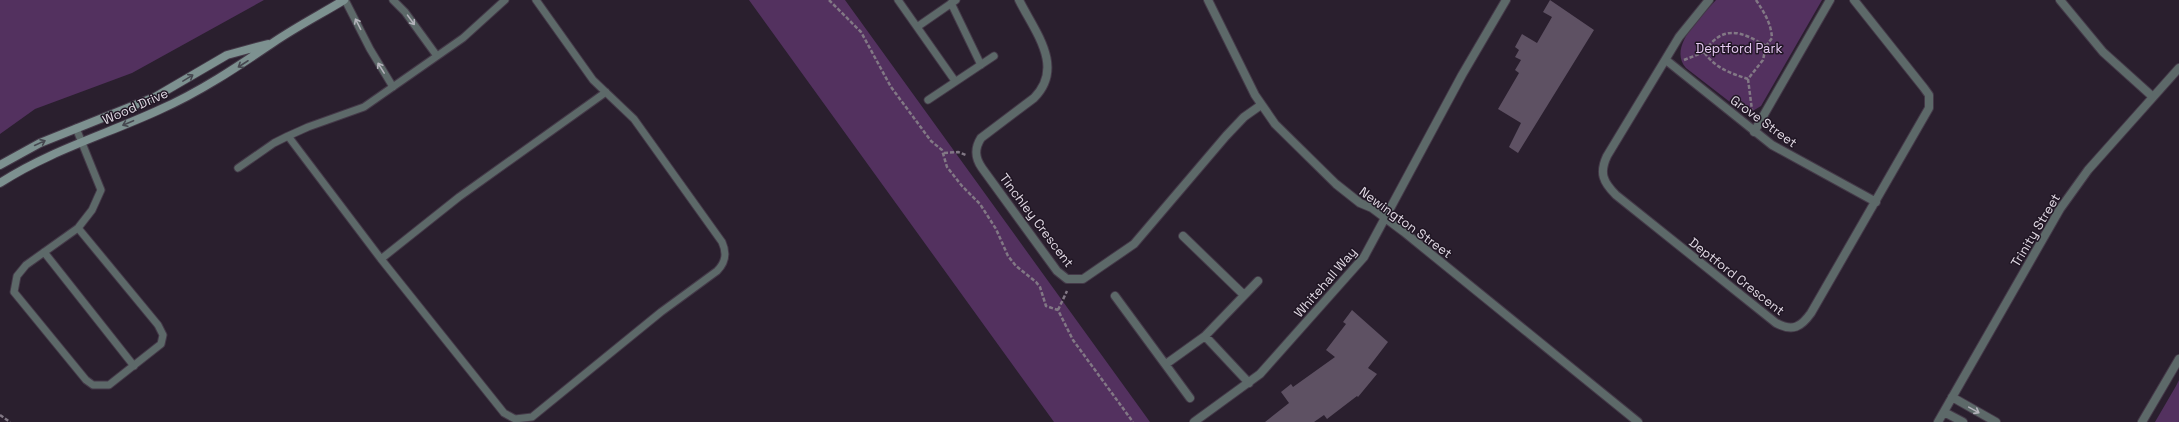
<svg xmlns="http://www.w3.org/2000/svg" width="2179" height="422" viewBox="0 0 2179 422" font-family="'Space Grotesk',sans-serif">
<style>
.green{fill:#53315f}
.building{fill:#5e5163}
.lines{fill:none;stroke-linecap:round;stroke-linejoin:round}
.lane-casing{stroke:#443948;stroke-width:9}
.street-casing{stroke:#443948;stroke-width:10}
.secondary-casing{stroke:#443948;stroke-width:10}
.path{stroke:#827885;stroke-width:2.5;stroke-dasharray:4 2;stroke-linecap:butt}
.lane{stroke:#5d6969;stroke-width:7}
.street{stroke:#5d6969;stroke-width:8}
.secondary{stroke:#7d9190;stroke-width:8}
.oneway{stroke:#b3b2ba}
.oneway2{stroke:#45474f}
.labels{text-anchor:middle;stroke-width:3;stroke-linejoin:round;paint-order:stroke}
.park-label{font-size:13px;fill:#e7cbf3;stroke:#201624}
.street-label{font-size:13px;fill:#e2dae5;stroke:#201624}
</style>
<rect width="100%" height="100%" fill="#2a1f2e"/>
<path class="green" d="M 0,0 L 264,0 L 132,73 L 35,109 L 0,134 Z
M 749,0 L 845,0 L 1150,422 L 1054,422 Z
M 1716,0 L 1822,0 L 1761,106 L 1751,112 L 1739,109 L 1686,68 C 1667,47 1702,16 1716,0 Z
M 2179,380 L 2179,422 L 2155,422 L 2176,386 Z"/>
<path class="building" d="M 1550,0 L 1594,30 L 1518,153 L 1509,147 L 1521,123 L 1498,109 L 1519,73 L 1515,70 L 1521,60 L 1515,57 L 1519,50 L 1515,47 L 1522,34 L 1537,43 L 1552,17 L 1543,12 Z
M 1352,310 L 1388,342 L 1368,368 L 1377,374 L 1358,397 L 1357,396 L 1327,419 L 1324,415 L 1314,422 L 1265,422 L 1289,403 L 1281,392 L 1291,384 L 1293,387 L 1335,357 L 1326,350 L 1346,324 L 1343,322 Z"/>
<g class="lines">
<g class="lane-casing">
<path id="lane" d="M 345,0 L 370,49 L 393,87
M 393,0 L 405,12 L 437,56
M 898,0 L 955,81
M 951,3 L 981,65
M 917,27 L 956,0
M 928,100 L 994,56
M 76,128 L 101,190 L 92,210 L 78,228 L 26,265 L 17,276 L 14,292 L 86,380 L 93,385 L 109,385 L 161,344 L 163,335 L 158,325 L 78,228
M 288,136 L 381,259 L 504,413 L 515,419 L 532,417 L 661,312 L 717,271 C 726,262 727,253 722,242 L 634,119 L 593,80 L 536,0
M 238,168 L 274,143 L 288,136 L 308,127 L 364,107 L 463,38 L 505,0
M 44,252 L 134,366
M 381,259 L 459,197 L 606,92"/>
</g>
<g class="street-casing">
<path id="street" d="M 1019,0 C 1035,32 1065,67 1034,98 L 981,138 C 974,149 975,158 982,168 L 1057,271 L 1067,279 L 1083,279 L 1134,244 L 1226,136 L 1244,117 L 1261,105
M 1208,0 L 1255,95 L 1275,124 L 1336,184 L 1360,203 L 1372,208 L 1404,232 L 1638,422
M 1709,0 L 1679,37 L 1607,156 C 1599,173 1603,182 1616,195 L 1776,323 C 1793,332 1801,327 1811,313 L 1929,108 L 1929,95 L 1924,88 L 1854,0
M 2060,0 L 2103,52 L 2153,97
M 1666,60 L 1772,145 L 1876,202
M 1754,132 L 1830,0
M 1183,236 L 1244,295
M 1115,296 L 1190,398
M 1205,336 L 1249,383
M 1166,364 L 1205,336 L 1258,281
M 1952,397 L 1996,422
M 1944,412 L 1963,422
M 1194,422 L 1260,374 L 1364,257 L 1462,75 L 1506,0
M 1938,422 L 2060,209 L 2088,170 L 2179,68
M 2142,422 L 2179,359"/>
</g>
<g class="secondary-casing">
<path id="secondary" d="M 0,165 L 40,143 L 155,97 L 227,55 L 268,44
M 0,183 C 49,151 107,134 159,110 C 200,92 237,67 274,42 C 296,27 321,14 344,0"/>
</g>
<path class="path" d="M 829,0 L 861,32 L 891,87 L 931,141 L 942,150 L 947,167 L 962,186 L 980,204 L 996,229 L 1008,256 L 1016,266 L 1036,282 L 1040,287 L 1046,306 L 1058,310 L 1073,340 L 1133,422
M 1756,0 C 1764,12 1771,23 1772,38 L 1766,46 L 1763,60 L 1748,79 C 1730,73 1715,68 1704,52 C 1723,24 1741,31 1766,46
M 1684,60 L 1704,52
M 1748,79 L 1752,110
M 944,153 L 958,152 L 966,155
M 1058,310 L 1067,291
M 0,415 L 10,422"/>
<use href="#lane" class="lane"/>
<use href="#street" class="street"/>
<use href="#secondary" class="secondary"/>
</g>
<defs><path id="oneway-shaft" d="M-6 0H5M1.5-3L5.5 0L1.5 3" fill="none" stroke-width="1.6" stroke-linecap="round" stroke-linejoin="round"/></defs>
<g class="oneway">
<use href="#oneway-shaft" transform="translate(411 20) rotate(54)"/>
<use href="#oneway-shaft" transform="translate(358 24) rotate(-117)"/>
<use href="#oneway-shaft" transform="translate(381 68) rotate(-122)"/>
<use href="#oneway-shaft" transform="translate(1974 410) rotate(29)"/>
</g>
<g class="oneway2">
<use href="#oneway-shaft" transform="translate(243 64) rotate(147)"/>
<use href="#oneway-shaft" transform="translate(188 78) rotate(-31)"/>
<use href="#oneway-shaft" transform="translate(128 123) rotate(157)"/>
<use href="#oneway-shaft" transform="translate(40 143) rotate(-25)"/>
</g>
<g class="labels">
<g class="park-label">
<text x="1739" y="53">Deptford Park</text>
</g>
<g class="street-label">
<text transform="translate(135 106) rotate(-24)" y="5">Wood Drive</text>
<text transform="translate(1764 121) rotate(36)" y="5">Grove Street</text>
<text transform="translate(1037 220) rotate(53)" y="5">Tinchley Crescent</text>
<text transform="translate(1406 222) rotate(36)" y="5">Newington Street</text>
<text transform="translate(2035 230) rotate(-59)" y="5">Trinity Street</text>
<text transform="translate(1737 276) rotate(38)" y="5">Deptford Crescent</text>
<text transform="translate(1325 282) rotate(-49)" y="5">Whitehall Way</text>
</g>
</g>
</svg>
